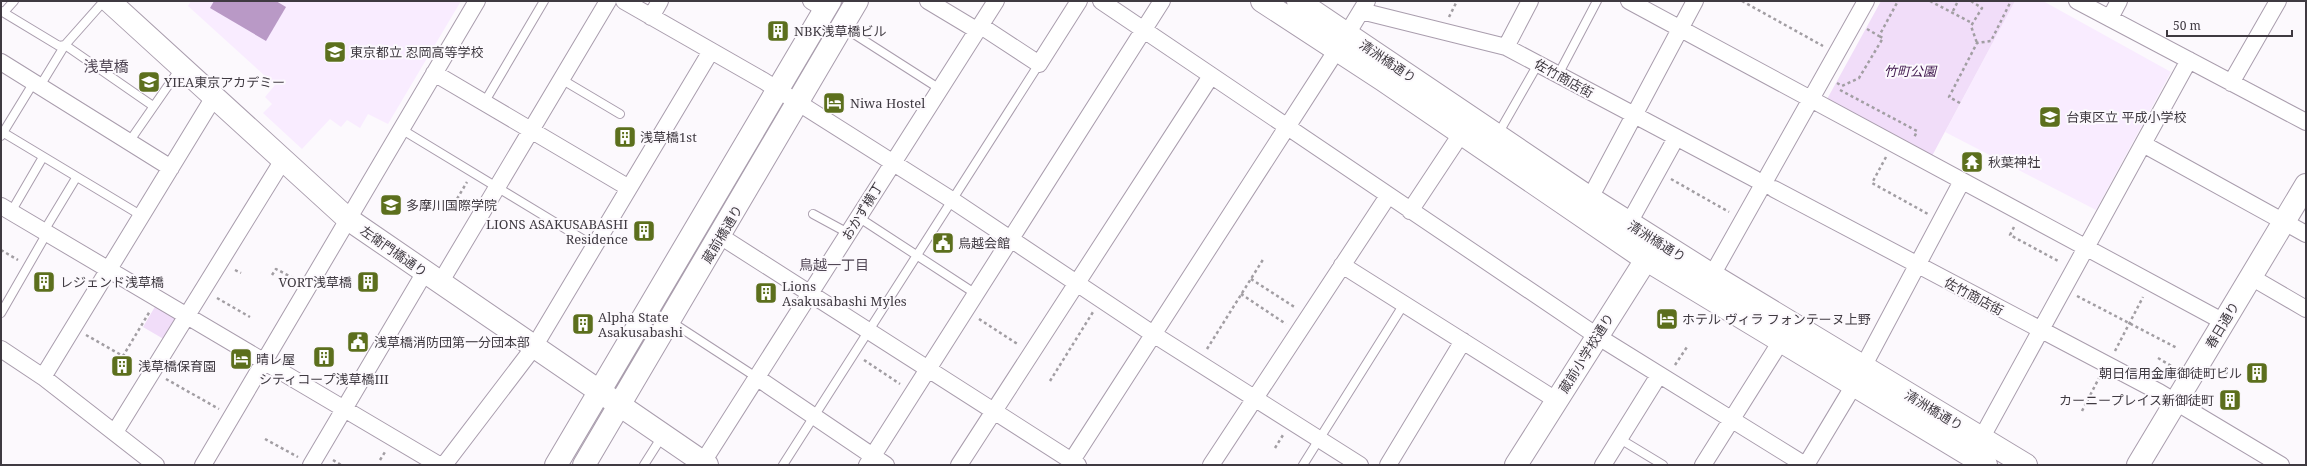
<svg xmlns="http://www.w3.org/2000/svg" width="2307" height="466" viewBox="0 0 2307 466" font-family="'Noto Serif','Noto Sans JP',serif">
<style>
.built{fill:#f9ecff}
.green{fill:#f1ddf9}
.water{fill:#b999c6}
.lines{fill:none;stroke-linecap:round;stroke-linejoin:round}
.lane-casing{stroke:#a99dad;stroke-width:10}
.street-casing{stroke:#a99dad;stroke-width:18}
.secondary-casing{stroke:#a99dad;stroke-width:24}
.primary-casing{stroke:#a99dad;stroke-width:24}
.path{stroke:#a29ea3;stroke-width:2.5;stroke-dasharray:3 3;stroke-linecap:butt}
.lane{stroke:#fff;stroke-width:8}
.street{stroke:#fff;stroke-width:16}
.secondary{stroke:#fff;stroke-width:22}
.primary{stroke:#fff;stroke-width:22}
.labels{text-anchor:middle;stroke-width:4;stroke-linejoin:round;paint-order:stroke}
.poi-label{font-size:13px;fill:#3f3a41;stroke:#fcf9fd;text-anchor:start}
.street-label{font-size:13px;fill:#3f3a41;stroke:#fcf9fd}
.park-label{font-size:13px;font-style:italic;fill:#3d144b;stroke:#fcf9fd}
.neighbourhood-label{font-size:14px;fill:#514755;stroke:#fcf9fd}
.quarter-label{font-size:15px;fill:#514755;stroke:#fcf9fd}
</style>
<rect width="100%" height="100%" fill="#fcf9fd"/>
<path class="built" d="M 191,1 L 461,1 L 388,124 L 368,114 L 360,128 L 347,120 L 341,127 L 330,119 L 302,149 L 263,113 L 272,104 L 265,97 L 275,85 L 188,6 Z
M 2015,1 L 2043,1 L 2171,72 L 2096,210 L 1945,132 Z"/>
<path class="green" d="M 1881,1 L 2015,1 L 1932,156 L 1826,101 Z
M 156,305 L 180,320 L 167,341 L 143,327 Z"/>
<path class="water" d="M 214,1 L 276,1 L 286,7 L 266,41 L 210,8 Z"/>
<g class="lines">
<g class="lane-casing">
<path id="lane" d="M 1,11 L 59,46 L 65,45 L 153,106
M 4,12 L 14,1
M 843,27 L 940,89
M 1558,75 L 1597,1
M 561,79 L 620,114
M 40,86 L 65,45 L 104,1
M 484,103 L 544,1
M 401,129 L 594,246
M 4,133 L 142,216
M 1498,134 L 1538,64
M 1,136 L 34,82
M 129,142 L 181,67
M 11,212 L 43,157
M 813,214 L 848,233
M 858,217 L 976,294
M 1,313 L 47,233 L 47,226 L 76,178
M 670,321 L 756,377
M 1620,439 L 1663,465
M 644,465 L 663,435
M 783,465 L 1039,64
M 1303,465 L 1404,304"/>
</g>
<g class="street-casing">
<path id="street" d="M 624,1 L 764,81 L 952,200 L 1153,334 L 1360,465
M 811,1 L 825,9
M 928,1 L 978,31
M 1101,1 L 1597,336 L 1805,465
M 1629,1 L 2224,322
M 2077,1 L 2306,122
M 1361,11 L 1506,47 L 1755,179
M 651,17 L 660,1
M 2110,18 L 2119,1
M 981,26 L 1039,64 L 1079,1
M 1506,47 L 1530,1
M 1,62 L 171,168
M 434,73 L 629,188
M 2231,83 L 2278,1
M 2143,144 L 2306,234
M 1774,189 L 2159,392 L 2281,465
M 1590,198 L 1695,1
M 1,206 L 439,465
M 1410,211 L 1461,134
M 1629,223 L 1676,138
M 720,236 L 1078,465
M 1342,265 L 1556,400
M 2251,277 L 2306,309
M 440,283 L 608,1
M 1707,284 L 1866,1
M 1,349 L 43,377 L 156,465
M 1863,367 L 1962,181
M 43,377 L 214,97
M 756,377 L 886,465
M 115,432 L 283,160
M 1976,448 L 2189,60
M 203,465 L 477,1
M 311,465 L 425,272
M 444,465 L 534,347 L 711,51
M 701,465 L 996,1
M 867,465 L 1162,1
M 959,465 L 1211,76
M 1069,465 L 1347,34 L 1367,1
M 1211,465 L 1388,196
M 1388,465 L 1463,341
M 1603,465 L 1659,375
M 1703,465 L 1781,341
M 1806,465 L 1854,385"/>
</g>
<g class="secondary-casing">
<path id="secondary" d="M 109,1 L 348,219 L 707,465
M 1262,1 L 1383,80 L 1645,259 L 1986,465
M 1298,1 L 1590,198 L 1712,275 L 2026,465
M 1516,465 L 1654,247
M 2138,465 L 2306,185"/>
</g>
<g class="primary-casing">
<path id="primary" d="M 556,465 L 830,1
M 584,465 L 857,1"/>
</g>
<path class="path" d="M 1742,1 L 1823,46
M 1930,1 L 1972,23
M 1971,1 L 1982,8 L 1971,26 L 1977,43
M 1953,11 L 1958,1
M 1449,17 L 1457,1
M 1867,29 L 1879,36 L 1898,1
M 1837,83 L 1842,86 L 1859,78 L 1883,38 L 1879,36
M 1840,90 L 1917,131 L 1914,138
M 1960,103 L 1949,97 L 1977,43 L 1991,41 L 2011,1
M 1886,157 L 1872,183 L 1928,214
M 1671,179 L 1729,212
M 454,204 L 467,182
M 2014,227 L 2010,235 L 2060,262
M 1,250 L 18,260
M 235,270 L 241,273
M 272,275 L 276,269 L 295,279
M 1251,279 L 1296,308
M 1241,294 L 1286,324
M 2077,296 L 2177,348
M 217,298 L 250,317
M 979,319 L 1019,345
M 86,335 L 123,356 L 150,311
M 1207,349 L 1264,258
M 2115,351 L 2143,297
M 2158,358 L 2173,367
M 864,360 L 900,384
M 1675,365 L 1687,347
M 2225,372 L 2234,377
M 166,379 L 219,409
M 1050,381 L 1093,312
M 2082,411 L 2099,378
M 265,439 L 298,457
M 1275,448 L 1283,435
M 333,460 L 341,465
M 380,460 L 385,452"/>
<use href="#lane" class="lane"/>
<use href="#street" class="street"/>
<use href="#secondary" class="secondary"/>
<use href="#primary" class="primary"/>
</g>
<defs>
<g id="building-square" transform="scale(1.15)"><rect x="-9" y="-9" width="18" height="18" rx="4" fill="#5c6f1d" stroke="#fcf9fd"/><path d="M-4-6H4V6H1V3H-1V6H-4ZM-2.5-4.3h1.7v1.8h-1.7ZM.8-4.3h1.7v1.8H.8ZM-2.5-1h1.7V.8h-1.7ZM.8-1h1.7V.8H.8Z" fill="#fff"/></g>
<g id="school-square" transform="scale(1.15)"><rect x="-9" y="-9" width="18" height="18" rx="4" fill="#5c6f1d" stroke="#fcf9fd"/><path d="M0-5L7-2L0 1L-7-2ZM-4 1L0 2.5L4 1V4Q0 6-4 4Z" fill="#fff"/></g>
<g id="hotel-square" transform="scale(1.15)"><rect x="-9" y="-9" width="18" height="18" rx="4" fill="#5c6f1d" stroke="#fcf9fd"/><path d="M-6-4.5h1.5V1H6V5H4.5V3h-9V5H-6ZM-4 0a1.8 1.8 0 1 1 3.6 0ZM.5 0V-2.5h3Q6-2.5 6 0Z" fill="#fff"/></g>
<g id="temple-square" transform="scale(1.15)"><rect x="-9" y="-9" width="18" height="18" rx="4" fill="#5c6f1d" stroke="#fcf9fd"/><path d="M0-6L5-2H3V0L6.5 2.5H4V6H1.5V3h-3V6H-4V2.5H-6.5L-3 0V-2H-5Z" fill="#fff"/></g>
<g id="university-square" transform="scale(1.15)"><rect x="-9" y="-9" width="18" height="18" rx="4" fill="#5c6f1d" stroke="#fcf9fd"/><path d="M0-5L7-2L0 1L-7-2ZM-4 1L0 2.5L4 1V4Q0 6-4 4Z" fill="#fff"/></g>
<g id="civic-square" transform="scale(1.15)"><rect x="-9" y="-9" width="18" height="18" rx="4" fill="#5c6f1d" stroke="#fcf9fd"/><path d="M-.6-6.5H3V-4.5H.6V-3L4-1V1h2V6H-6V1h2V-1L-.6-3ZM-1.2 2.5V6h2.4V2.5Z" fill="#fff"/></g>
</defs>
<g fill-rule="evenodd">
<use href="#building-square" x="778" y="31"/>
<use href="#school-square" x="335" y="52"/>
<use href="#school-square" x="149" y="82"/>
<use href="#hotel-square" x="834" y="103"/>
<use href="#school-square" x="2050" y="117"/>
<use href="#building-square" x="625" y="137"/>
<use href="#temple-square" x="1972" y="162"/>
<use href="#university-square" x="391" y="205"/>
<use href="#building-square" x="644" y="231"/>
<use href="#civic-square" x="943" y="243"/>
<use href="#building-square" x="44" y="282"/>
<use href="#building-square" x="368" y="282"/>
<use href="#building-square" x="766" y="293"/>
<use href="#hotel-square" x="1667" y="319"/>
<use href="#building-square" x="583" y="324"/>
<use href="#civic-square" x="358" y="342"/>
<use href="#building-square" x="324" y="357"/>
<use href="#hotel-square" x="241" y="359"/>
<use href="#building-square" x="122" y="366"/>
<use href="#building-square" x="2257" y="373"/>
<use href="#building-square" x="2230" y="400"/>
</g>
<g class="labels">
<g class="poi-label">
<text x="794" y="36">NBK浅草橋ビル</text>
<text x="350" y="57">東京都立 忍岡高等学校</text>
<text x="164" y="87">YIEA東京アカデミー</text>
<text x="850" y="108">Niwa Hostel</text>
<text x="2066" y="122">台東区立 平成小学校</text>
<text x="640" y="142">浅草橋1st</text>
<text x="1988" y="167">秋葉神社</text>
<text x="406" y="210">多摩川国際学院</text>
<text x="628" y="229" text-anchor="end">LIONS ASAKUSABASHI<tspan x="628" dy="15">Residence</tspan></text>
<text x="958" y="248">鳥越会館</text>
<text x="60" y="287">レジェンド浅草橋</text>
<text x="352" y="287" text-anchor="end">VORT浅草橋</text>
<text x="782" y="291">Lions<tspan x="782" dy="15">Asakusabashi Myles</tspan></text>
<text x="598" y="322">Alpha State<tspan x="598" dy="15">Asakusabashi</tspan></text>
<text x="1682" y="324">ホテル ヴィラ フォンテーヌ上野</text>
<text x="374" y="347">浅草橋消防団第一分団本部</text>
<text x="256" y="364">晴レ屋</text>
<text x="138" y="371">浅草橋保育園</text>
<text x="2242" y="378" text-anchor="end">朝日信用金庫御徒町ビル</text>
<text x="324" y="384" text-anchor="middle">シティコープ浅草橋III</text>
<text x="2214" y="405" text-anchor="end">カーニープレイス新御徒町</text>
</g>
<g class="street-label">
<text transform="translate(1388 61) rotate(34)" y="5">清洲橋通り</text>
<text transform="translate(1564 78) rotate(29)" y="5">佐竹商店街</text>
<text transform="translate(862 211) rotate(-58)" y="5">おかず横丁</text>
<text transform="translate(722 234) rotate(-59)" y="5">蔵前橋通り</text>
<text transform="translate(1657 241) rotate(32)" y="5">清洲橋通り</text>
<text transform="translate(394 251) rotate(35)" y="5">左衛門橋通り</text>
<text transform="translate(1974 296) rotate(28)" y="5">佐竹商店街</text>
<text transform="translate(2222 325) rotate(-59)" y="5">春日通り</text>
<text transform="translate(1586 353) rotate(-58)" y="5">蔵前小学校通り</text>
<text transform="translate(1934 410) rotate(31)" y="5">清洲橋通り</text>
</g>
<g class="park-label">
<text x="1910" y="76">竹町公園</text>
</g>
<g class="neighbourhood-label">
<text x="834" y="270">鳥越一丁目</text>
</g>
<g class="quarter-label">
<text x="106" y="72">浅草橋</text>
</g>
</g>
<rect width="2307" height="466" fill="none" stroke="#3f3a41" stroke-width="4"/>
<path d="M2167 30v6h125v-6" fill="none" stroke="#3f3a41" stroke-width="2"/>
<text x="2173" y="30" font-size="12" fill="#3f3a41" stroke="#fcf9fd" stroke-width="3" paint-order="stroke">50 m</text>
</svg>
